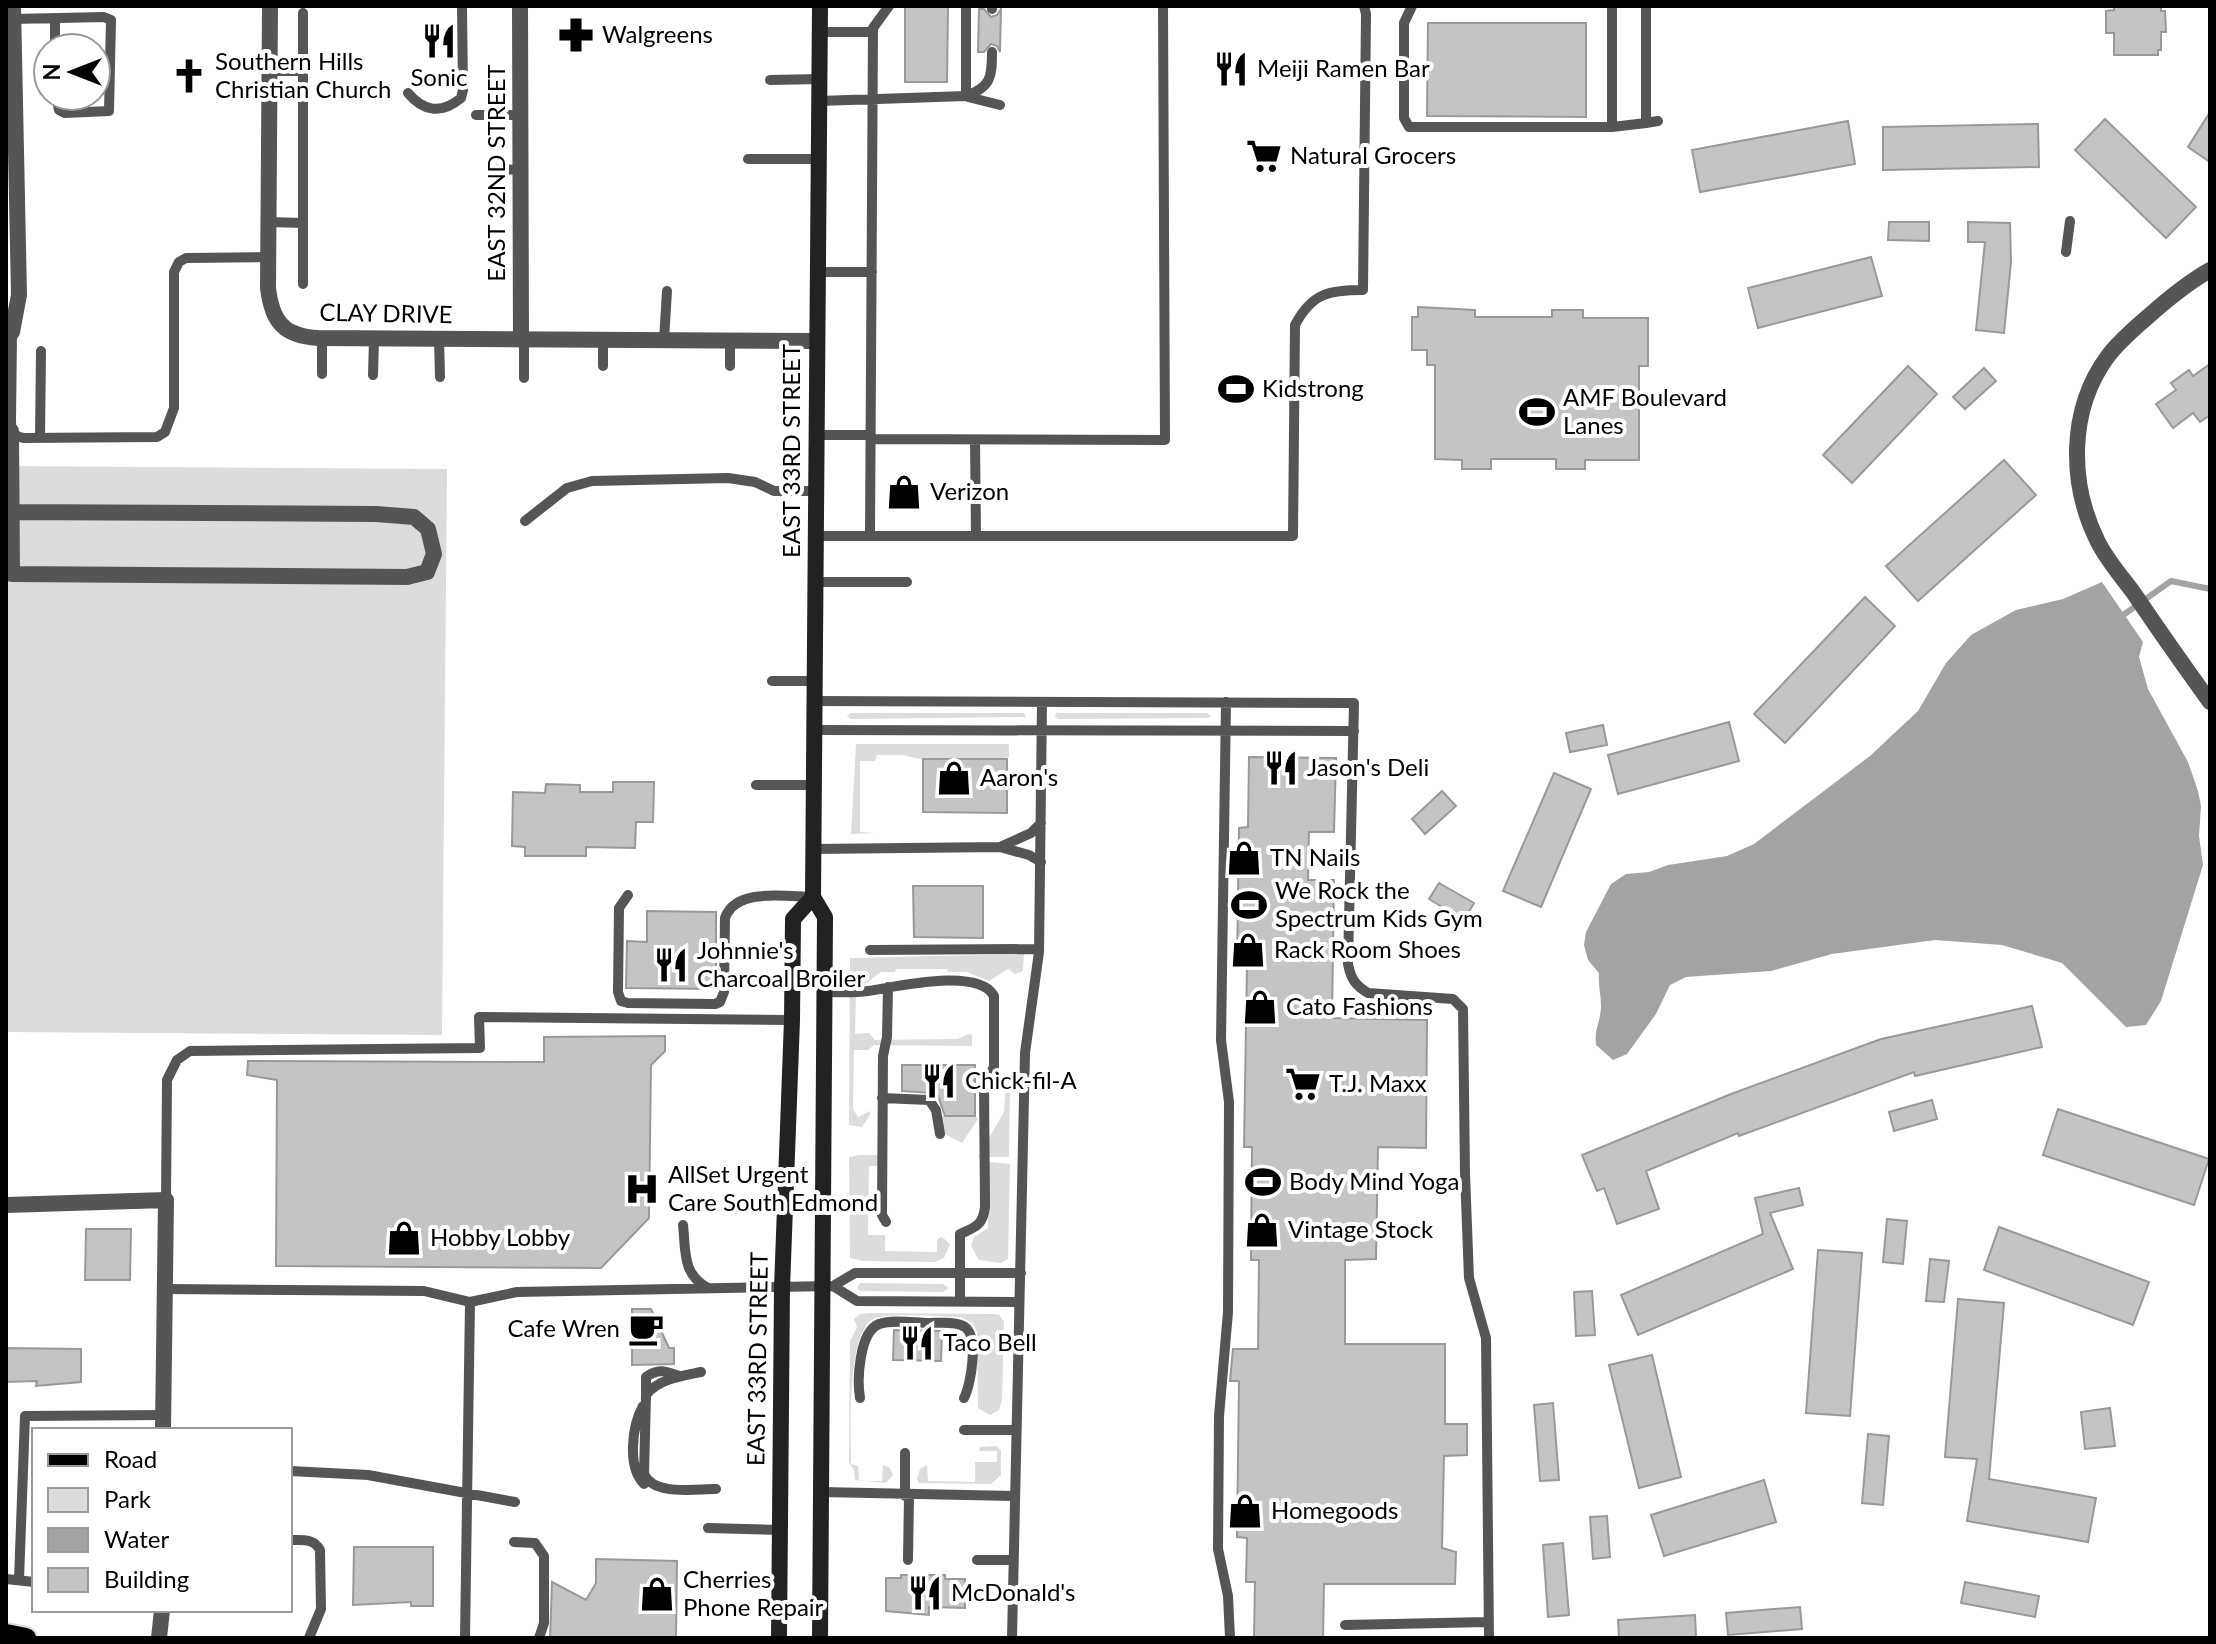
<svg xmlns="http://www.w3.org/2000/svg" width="2216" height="1644" viewBox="0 0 2216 1644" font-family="Lato,sans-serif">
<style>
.green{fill:#dcdcdc}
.water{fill:#a3a3a3}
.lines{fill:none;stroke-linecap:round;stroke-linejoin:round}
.stream{stroke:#a3a3a3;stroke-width:6}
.building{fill:#c4c4c4;stroke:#999;stroke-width:2}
.primary-casing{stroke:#dbdbdb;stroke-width:24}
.service{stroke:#555;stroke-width:10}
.minor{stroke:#555;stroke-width:16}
.secondary{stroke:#222;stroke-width:16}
.primary{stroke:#000;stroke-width:20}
.labels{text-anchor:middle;stroke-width:8;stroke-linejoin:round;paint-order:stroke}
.poi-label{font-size:24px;fill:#000;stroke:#fff;text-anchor:start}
.street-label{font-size:24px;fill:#000;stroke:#fff}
</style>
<rect width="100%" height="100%" fill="#fff"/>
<path class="green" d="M 6,466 L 447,469 L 442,1035 L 6,1032 Z
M 851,713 L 1024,713 L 1026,717 L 850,719 L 847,715 Z
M 1056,713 L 1207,713 L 1211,716 L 1207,718 L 1058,719 L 1055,716 Z
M 856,744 L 1009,744 L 1009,757 C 992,762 918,762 904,755 L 877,755 L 875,761 L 860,761 L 860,832 L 875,833 L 851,834 Z
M 1024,954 L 1023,971 L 1015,974 L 1008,969 L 989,981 L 967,972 L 948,972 L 947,969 L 896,969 L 895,972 L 881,972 L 856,991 L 855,1034 L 869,1033 L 875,1040 L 957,1039 L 969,1034 L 972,1035 L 972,1046 L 874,1045 L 868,1050 L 854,1050 L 853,1109 L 858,1117 L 870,1111 L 870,1115 L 862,1127 L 849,1125 L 850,958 Z
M 1010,1085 L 1009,1157 L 978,1157 L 1004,1112 L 1006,1086 Z
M 938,1116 L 975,1116 L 978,1119 L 962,1143 L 935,1129 Z
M 859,1155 L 878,1155 L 881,1166 L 869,1166 L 868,1235 L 885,1235 L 885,1251 L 937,1252 L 937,1239 L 942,1237 L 950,1244 L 944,1258 L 935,1262 L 863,1261 L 850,1258 L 849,1157 Z
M 988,1162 L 1010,1164 L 1008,1259 L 1001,1263 L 979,1260 L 971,1246 L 974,1237 L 988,1228 Z
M 860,1283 L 943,1284 L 948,1288 L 943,1292 L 860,1291 L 857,1288 Z
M 871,1313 L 994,1314 L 999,1315 L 1004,1322 L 1002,1400 L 999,1410 L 990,1415 L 978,1408 L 977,1332 L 973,1323 L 960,1317 C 942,1317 887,1312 873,1319 C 846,1334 851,1435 851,1464 L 858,1466 L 859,1481 L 882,1481 L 883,1465 L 890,1468 L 893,1475 L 886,1483 L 855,1480 L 854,1470 L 849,1462 L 850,1341 L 857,1327 L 854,1319 L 860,1314 Z
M 996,1446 L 1001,1450 L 1001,1475 L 991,1484 L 919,1483 L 917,1479 L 920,1469 L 927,1465 L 928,1481 L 975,1482 L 975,1462 L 997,1462 L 997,1451 L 979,1451 L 980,1447 Z"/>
<path class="water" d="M 2102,582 L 2143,642 L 2139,657 L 2148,689 L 2188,762 L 2198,791 L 2201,806 L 2199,836 L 2203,865 L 2161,1001 L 2146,1025 L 2126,1027 L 2062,963 L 2002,945 L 1935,940 L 1832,954 L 1771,971 L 1686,977 L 1670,985 L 1656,1014 L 1627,1054 L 1613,1060 L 1596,1045 C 1594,1030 1601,1020 1601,1006 C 1601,995 1598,986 1599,973 L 1588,960 L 1584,945 L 1586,932 L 1611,884 L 1626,874 L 1649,872 L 1668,865 L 1727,856 L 1754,844 L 1870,756 L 1918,711 L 1946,663 L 1971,635 L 2016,610 L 2063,599 Z"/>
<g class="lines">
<path class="stream" d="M 2119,618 L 2171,581 L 2210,589"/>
</g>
<path class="building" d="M 905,6 L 948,6 L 947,82 L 905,82 Z
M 2114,6 L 2161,6 L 2161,11 L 2165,11 L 2166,32 L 2161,32 L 2161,50 L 2158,50 L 2158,55 L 2114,55 L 2114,33 L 2106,33 L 2106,11 L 2114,10 Z
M 979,9 L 984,9 L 991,17 L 997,15 L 1001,9 L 1000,52 L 997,46 L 991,44 L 984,52 L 978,52 Z
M 1428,23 L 1586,23 L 1586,117 L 1427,116 Z
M 2210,112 L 2210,162 L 2188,147 Z
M 2105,119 L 2196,207 L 2166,238 L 2075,150 Z
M 1848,121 L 1855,164 L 1700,192 L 1692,150 Z
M 2038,124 L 2039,167 L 1883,170 L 1883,127 Z
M 1889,222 L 1929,222 L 1929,241 L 1888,240 Z
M 1968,222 L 2010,223 L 2011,262 L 2004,333 L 1976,330 L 1985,242 L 1968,242 Z
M 1871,257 L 1882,296 L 1758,328 L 1748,288 Z
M 1418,307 L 1475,310 L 1475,317 L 1552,317 L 1552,310 L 1583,310 L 1583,318 L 1648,318 L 1648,366 L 1639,366 L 1639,460 L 1585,460 L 1585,469 L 1556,469 L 1556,459 L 1491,459 L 1491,469 L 1462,469 L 1462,460 L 1435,459 L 1435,365 L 1427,365 L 1427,350 L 1412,350 L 1412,317 L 1418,317 Z
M 2210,364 L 2210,415 L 2200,422 L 2193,413 L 2173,428 L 2156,404 L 2176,390 L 2171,383 L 2189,370 L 2193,376 Z
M 1908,366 L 1937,394 L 1852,483 L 1823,455 Z
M 1984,368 L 1996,381 L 1965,409 L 1953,397 Z
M 2004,460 L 2036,495 L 1918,601 L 1886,566 Z
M 1865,597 L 1895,626 L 1785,743 L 1754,714 Z
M 1729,722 L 1739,761 L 1618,794 L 1608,755 Z
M 1603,725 L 1607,745 L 1570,752 L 1566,733 Z
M 1249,757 L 1336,758 L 1334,832 L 1309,832 L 1308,880 L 1334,880 L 1332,1018 L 1427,1020 L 1426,1148 L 1378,1147 L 1376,1259 L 1345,1260 L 1345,1344 L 1445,1344 L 1445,1424 L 1467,1424 L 1467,1455 L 1444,1456 L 1442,1548 L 1456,1552 L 1455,1584 L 1324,1584 L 1323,1638 L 1254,1638 L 1255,1582 L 1246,1582 L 1247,1538 L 1237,1537 L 1239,1381 L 1230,1381 L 1233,1349 L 1258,1349 L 1259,1260 L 1251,1260 L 1252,1147 L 1244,1147 L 1247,966 L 1237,966 L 1239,828 L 1248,827 Z
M 923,759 L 1007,759 L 1007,813 L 923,812 Z
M 1554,773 L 1591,789 L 1541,907 L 1503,891 Z
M 613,782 L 654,782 L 653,822 L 636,822 L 635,848 L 586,847 L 586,856 L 525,856 L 525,847 L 512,846 L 513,792 L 545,793 L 546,784 L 580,785 L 580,792 L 613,792 Z
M 1442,791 L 1456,806 L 1425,834 L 1412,819 Z
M 1439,883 L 1474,903 L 1464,920 L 1429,899 Z
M 913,886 L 983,886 L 983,938 L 914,937 Z
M 647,911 L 716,912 L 716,989 L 626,988 L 627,941 L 647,942 Z
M 2032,1006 L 2042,1047 L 1915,1076 L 1914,1072 L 1739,1136 L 1738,1133 L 1646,1171 L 1659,1209 L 1617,1224 L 1604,1188 L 1597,1191 L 1582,1155 L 1731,1094 L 1881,1039 Z
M 665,1036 L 665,1051 L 651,1065 L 649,1218 L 601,1268 L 276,1266 L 277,1080 L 247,1075 L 248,1061 L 544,1062 L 544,1037 Z
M 902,1065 L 975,1065 L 975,1116 L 945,1116 L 938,1096 L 933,1093 L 902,1091 Z
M 1932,1100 L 1937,1119 L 1894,1131 L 1889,1112 Z
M 2058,1109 L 2209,1159 L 2194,1205 L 2043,1155 Z
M 1799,1188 L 1803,1205 L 1770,1213 L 1793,1269 L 1638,1335 L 1621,1295 L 1763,1234 L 1755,1198 Z
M 1887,1219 L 1907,1221 L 1903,1264 L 1883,1262 Z
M 1999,1227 L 2149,1282 L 2133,1325 L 1984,1270 Z
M 86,1229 L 131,1229 L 130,1280 L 85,1280 Z
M 1818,1250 L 1862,1253 L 1850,1416 L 1806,1413 Z
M 1930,1259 L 1949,1261 L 1944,1302 L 1926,1301 Z
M 1592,1291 L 1595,1335 L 1576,1336 L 1574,1292 Z
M 1958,1299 L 2004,1303 L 1989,1479 L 2096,1498 L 2088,1542 L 1967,1521 L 1977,1459 L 1945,1457 Z
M 632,1309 L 651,1309 L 669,1348 L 674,1348 L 674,1364 L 632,1365 Z
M 894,1330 L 942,1331 L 941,1361 L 893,1360 Z
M 6,1348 L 81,1349 L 81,1382 L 36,1386 L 37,1381 L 6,1382 Z
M 1652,1355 L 1681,1477 L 1639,1488 L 1609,1365 Z
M 1553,1403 L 1559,1480 L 1540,1481 L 1534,1405 Z
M 2110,1408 L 2115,1446 L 2085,1449 L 2081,1412 Z
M 1868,1434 L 1889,1436 L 1883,1505 L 1862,1503 Z
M 1764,1480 L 1776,1522 L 1664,1556 L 1651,1515 Z
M 1607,1516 L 1610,1557 L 1593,1559 L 1590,1517 Z
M 1563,1543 L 1569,1615 L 1548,1617 L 1543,1545 Z
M 354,1547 L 433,1547 L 433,1606 L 411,1606 L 411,1602 L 353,1605 Z
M 596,1559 L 677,1561 L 676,1638 L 550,1638 L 552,1582 L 586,1600 L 596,1583 Z
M 901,1575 L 945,1575 L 945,1579 L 965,1579 L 965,1608 L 929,1607 L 929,1615 L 886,1611 L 886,1578 L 901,1578 Z
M 1965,1582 L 2039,1596 L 2035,1617 L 1961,1603 Z
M 1800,1607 L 1802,1629 L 1728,1635 L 1726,1613 Z
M 1695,1615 L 1696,1637 L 1619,1638 L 1618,1620 Z"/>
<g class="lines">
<g class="primary-casing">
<path id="primary" d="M 6,1634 L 26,1638"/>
</g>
<path class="service" d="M 992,6 L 992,9
M 1412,6 L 1404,23 L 1404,118 L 1409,127 L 1612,127 L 1646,123 L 1646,6
M 1612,6 L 1612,127
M 13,19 L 104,17 L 111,20 L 109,111 L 65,113 L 59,110 L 56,96
M 55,20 L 55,48
M 820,32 L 873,32
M 270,71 L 303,71
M 770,80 L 819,79
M 408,93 C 423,111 441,115 461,98 L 463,90 L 462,6
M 966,96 C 991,87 992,77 992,52
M 968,97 L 1000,105
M 819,101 L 966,96 L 966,6
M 476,115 L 520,115
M 1646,123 L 1658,121
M 748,159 L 819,159
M 498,169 L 521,170
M 268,222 L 303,223
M 2066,252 L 2070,221
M 818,272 L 872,272
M 303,284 L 303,13
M 12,335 L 11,419 C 11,430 12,436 24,438 L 157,437 L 165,432 L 174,408 L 174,272 L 179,262 L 186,258 L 268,257
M 322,338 L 322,374
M 439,339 L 440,377
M 524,340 L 524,378
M 603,340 L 603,366
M 664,340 L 667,291
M 730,340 L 730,366
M 373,375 L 374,339
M 816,435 L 871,435
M 40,438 L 41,351
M 871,439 L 1165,440 L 1163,6
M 975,440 L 976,536
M 525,521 L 567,488 L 592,481 L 728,478 L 755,482 L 774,491 L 816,491
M 815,536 L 1293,536 L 1295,325 C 1312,293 1329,290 1363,290 L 1366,14 L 1364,6
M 870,536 L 873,28 L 889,6
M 815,582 L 907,582
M 772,681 L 815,681
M 814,701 L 1354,703 L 1348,964 C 1351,979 1355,985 1368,993 L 1453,999 L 1463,1009 L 1465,1174 L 1469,1278 L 1486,1338 L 1489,1638
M 1226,702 L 1221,1040 L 1229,1102 L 1228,1312 L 1219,1416 L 1218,1549 L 1228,1596 L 1230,1638
M 814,730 L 1354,731
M 756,785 L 814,785
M 1000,847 L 1031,833 L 1041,823
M 813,849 L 1000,847 L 1029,855 L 1041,862
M 628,895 L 619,908 L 618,992 L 621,1001 L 628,1003 L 715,1004 L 720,1002 L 724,992 L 725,918 C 736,887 787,897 813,897
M 870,950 L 1039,949
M 824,992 C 839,992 854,993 868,991 C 896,987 978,967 994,996 L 994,1067 L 984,1085 L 985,1207 C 983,1225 976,1227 960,1234 L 960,1302
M 882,1098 L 929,1100 L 936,1110 L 940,1134
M 166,1200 L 167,1080 L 177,1060 L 190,1051 L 480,1048 L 479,1017 L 792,1020
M 886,1222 L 882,1215 L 883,1056 L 887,1037 L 888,987
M 683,1225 C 686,1252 682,1274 708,1288
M 833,1286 L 857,1301 L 1018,1302
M 165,1289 L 424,1291 L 470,1302 L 517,1292 L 833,1286 L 855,1273 L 1021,1273
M 701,1372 C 682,1376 658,1379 646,1395 L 644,1474 C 654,1496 694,1489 716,1489
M 646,1395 L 646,1377 C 658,1368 666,1371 679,1376
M 860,1398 C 857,1380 859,1332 879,1324 C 893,1319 915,1323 929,1323 C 939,1323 956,1321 965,1327 C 979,1337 971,1385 964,1398
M 643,1406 C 632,1426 627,1467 644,1484
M 964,1430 L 1015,1430
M 905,1453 L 905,1496
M 290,1471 L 368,1475 L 515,1502
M 821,1492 L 1014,1496
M 708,1528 L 780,1530
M 290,1540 C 302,1540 314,1538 320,1550 L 321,1609 L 309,1638
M 514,1542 L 535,1543 L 544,1556 L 544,1623 L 539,1638
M 908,1560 L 909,1496
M 977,1560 L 1013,1560
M 6,1579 L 34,1582
M 19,1580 L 25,1416 L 163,1415
M 1345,1625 L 1488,1622
M 465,1638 L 470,1302
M 1012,1638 L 1025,1053 L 1039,952 L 1042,702"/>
<path class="minor" d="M 270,6 L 268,288 C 272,322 284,336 318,338 L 817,341
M 520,6 L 521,340
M 2210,270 C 2189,282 2169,298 2151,314 C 2136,327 2120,340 2108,356 C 2068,410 2069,484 2098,542 C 2107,560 2121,576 2133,592 C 2158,629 2184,666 2210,702
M 6,340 L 12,332 L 19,295 L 13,6
M 11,431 L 12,574 L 407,577 L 427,572 L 434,554 L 428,529 L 414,517 L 376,514 L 12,512
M 6,1205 L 166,1200 L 163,1430
M 159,1638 L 162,1610"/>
<path class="secondary" d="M 820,6 L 813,897 L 825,917 L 820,1638
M 779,1638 L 782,1288 L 792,1020 L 793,919 L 813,897"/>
<use href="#primary" class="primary"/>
</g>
<defs>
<g id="pharmacy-bare" transform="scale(2.76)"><path d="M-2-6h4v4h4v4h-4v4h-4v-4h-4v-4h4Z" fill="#000" stroke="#fff" stroke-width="2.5" paint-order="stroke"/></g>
<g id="restaurant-bare" transform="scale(2.76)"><path d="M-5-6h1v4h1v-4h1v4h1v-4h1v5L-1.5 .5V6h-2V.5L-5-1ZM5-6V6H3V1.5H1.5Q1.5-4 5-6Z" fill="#000" stroke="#fff" stroke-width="2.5" paint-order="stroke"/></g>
<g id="church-bare" transform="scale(2.76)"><path d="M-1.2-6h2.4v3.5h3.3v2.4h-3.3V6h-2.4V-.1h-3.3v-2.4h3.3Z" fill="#000" stroke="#fff" stroke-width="2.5" paint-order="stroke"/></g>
<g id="supermarket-bare" transform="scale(2.76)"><path d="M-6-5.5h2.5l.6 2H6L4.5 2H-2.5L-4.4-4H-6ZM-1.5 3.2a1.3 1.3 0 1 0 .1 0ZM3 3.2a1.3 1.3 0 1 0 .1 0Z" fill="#000" stroke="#fff" stroke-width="2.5" paint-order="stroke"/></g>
<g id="stadium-bare" transform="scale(2.76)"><path d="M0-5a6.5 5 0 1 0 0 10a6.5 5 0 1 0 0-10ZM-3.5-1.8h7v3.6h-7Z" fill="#000" stroke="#fff" stroke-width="2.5" paint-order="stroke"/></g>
<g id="shop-bare" transform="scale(2.76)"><path d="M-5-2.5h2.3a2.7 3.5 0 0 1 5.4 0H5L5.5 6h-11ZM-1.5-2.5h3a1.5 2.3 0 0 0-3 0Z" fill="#000" stroke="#fff" stroke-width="2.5" paint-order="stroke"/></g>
<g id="hospital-bare" transform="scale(2.76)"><path d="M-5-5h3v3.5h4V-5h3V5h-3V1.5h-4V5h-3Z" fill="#000" stroke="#fff" stroke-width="2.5" paint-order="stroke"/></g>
<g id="cafe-bare" transform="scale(2.76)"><path d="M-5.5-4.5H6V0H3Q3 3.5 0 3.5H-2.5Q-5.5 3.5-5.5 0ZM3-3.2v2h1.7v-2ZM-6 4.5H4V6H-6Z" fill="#000" stroke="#fff" stroke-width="2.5" paint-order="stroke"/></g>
</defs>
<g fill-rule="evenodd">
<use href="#pharmacy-bare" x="576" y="35"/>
<use href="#restaurant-bare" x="439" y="41"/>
<use href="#restaurant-bare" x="1231" y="69"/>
<use href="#church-bare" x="189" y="76"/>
<use href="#supermarket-bare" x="1264" y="156"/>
<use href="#stadium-bare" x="1236" y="389"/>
<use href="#stadium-bare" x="1537" y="412"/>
<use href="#shop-bare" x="904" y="492"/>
<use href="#restaurant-bare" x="1281" y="768"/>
<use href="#shop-bare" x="954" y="778"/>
<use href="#shop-bare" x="1244" y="858"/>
<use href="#stadium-bare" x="1249" y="905"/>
<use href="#shop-bare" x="1248" y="950"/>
<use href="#restaurant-bare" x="671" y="965"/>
<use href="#shop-bare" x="1260" y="1007"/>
<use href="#restaurant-bare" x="939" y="1081"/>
<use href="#supermarket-bare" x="1303" y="1084"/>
<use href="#stadium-bare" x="1263" y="1182"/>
<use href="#hospital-bare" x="642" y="1189"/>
<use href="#shop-bare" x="1262" y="1230"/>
<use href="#shop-bare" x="404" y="1238"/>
<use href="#cafe-bare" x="646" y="1329"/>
<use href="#restaurant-bare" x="917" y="1343"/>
<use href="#shop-bare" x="1245" y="1511"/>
<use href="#restaurant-bare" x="925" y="1593"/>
<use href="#shop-bare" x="657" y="1594"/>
</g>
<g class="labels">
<g class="poi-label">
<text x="602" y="43">Walgreens</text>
<text x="215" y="70">Southern Hills<tspan x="215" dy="28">Christian Church</tspan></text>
<text x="1257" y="77">Meiji Ramen Bar</text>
<text x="439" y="86" text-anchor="middle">Sonic</text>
<text x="1290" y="164">Natural Grocers</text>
<text x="1262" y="397">Kidstrong</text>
<text x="1563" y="406">AMF Boulevard<tspan x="1563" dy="28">Lanes</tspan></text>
<text x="930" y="500">Verizon</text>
<text x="1307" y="776">Jason's Deli</text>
<text x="980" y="786">Aaron's</text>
<text x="1270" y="866">TN Nails</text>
<text x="1275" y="899">We Rock the<tspan x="1275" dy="28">Spectrum Kids Gym</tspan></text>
<text x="1274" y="958">Rack Room Shoes</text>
<text x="697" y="959">Johnnie's<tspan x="697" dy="28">Charcoal Broiler</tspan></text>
<text x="1286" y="1015">Cato Fashions</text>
<text x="965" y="1089">Chick-fil-A</text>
<text x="1329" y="1092">T.J. Maxx</text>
<text x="668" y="1183">AllSet Urgent<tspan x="668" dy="28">Care South Edmond</tspan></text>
<text x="1289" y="1190">Body Mind Yoga</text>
<text x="1288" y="1238">Vintage Stock</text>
<text x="430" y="1246">Hobby Lobby</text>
<text x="620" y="1337" text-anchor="end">Cafe Wren</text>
<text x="943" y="1351">Taco Bell</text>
<text x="1271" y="1519">Homegoods</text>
<text x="683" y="1588">Cherries<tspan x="683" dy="28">Phone Repair</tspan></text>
<text x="951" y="1601">McDonald's</text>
</g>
<g class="street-label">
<text transform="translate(497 173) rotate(-90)" y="8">EAST 32ND STREET</text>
<text transform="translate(386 314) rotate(1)" y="8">CLAY DRIVE</text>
<text transform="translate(792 451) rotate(-90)" y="8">EAST 33RD STREET</text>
<text transform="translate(758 1359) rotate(-89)" y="8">EAST 33RD STREET</text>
</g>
</g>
<rect width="2216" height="1644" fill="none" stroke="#000000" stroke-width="16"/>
<rect x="32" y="1428" width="260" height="184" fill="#ffffff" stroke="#999999" stroke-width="2"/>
<rect x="48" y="1454" width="40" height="12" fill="#000000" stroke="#999999" stroke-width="2"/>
<text x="104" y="1468" font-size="24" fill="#000000">Road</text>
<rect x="48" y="1488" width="40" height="24" fill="#dcdcdc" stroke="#999999" stroke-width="2"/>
<text x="104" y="1508" font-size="24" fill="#000000">Park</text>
<rect x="48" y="1528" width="40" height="24" fill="#a3a3a3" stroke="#999999" stroke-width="2"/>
<text x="104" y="1548" font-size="24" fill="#000000">Water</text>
<rect x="48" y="1568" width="40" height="24" fill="#c4c4c4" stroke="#999999" stroke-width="2"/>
<text x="104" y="1588" font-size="24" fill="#000000">Building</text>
<g transform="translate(72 72) rotate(270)"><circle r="38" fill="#ffffff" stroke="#999999" stroke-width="2"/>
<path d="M0-6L14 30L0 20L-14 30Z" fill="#000000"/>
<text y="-12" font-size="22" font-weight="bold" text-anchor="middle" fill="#000000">N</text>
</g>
</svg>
